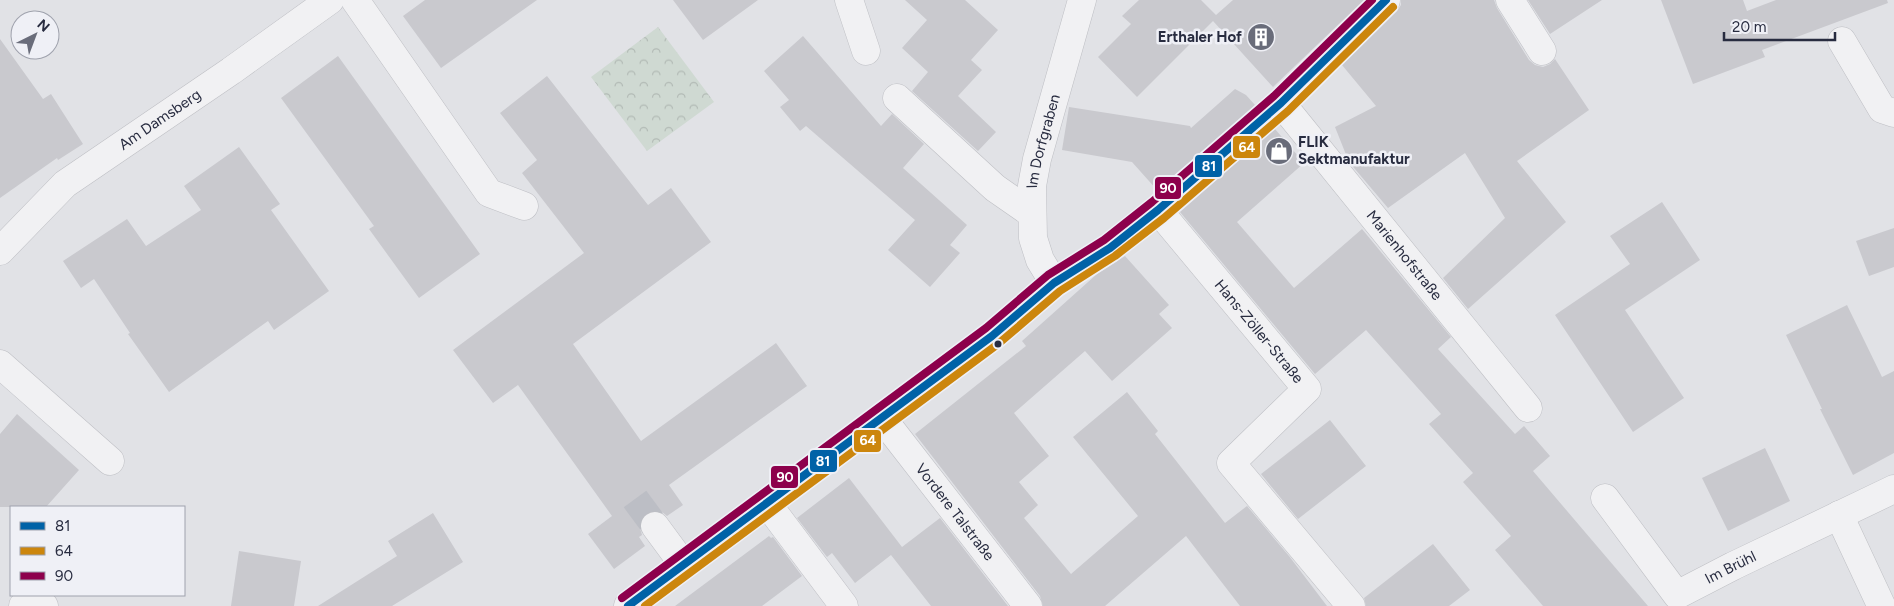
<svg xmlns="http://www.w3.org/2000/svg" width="1894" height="606" viewBox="0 0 1894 606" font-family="Figtree,sans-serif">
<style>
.park{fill:url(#park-crowns)}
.building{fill:#c9c9ce}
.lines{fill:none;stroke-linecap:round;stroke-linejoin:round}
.minor-tunnel{stroke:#bcbec5;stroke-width:28;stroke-dasharray:28 14;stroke-linecap:butt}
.minor-casing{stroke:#bebfc4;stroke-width:29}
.minor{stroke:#f1f1f3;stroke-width:28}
.bus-1-casing{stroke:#eff0f6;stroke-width:11}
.bus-2-casing{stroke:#eff0f6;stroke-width:11}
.bus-3-casing{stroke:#eff0f6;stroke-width:11}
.bus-1{stroke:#0062a7;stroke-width:8}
.bus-2{stroke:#cc860d;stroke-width:8}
.bus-3{stroke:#8d004c;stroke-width:8}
.bus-dot{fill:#282c40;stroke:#eff0f6;stroke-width:2}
.labels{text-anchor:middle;stroke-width:5;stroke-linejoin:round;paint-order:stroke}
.poi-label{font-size:15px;font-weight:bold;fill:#282c40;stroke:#eff0f6;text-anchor:end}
.street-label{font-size:15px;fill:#282c40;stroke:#eff0f6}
.line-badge{stroke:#eff0f6;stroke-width:2}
.badge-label{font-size:14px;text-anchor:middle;font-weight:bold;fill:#fff}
</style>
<defs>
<pattern id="park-crowns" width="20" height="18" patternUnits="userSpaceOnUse" patternTransform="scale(1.25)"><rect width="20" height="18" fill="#cfd9d2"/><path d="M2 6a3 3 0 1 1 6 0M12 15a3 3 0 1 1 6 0" fill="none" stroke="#b2bab5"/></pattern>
</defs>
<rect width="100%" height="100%" fill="#e1e2e6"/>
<path class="park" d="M 658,27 L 714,102 L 647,151 L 591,77 Z"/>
<path class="building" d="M 425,0 L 537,0 L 441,68 L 403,16 Z
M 673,0 L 758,0 L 703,40 Z
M 905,0 L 965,0 L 998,30 L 971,60 L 982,70 L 958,96 L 996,132 L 978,151 L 912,91 L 928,72 L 902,48 L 927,20 Z
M 1139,0 L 1201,0 L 1216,15 L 1233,0 L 1364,0 L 1273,87 L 1213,21 L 1137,97 L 1098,57 L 1131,24 L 1122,16 Z
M 1401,0 L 1494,0 L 1497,8 L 1529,60 L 1535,65 L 1543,67 L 1550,64 L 1555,59 L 1589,110 L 1517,161 L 1566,222 L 1468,309 L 1443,278 L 1505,218 L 1465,153 L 1388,208 L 1349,162 L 1335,127 L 1376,106 L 1342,65 L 1397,11 L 1401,5 Z
M 1528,0 L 1602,0 L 1550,34 Z
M 1661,0 L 1743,0 L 1747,11 L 1776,0 L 1887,0 L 1888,3 L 1762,50 L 1765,57 L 1693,84 Z
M 803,36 L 881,126 L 892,114 L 924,144 L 903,168 L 967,225 L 950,245 L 960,253 L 930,287 L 888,250 L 915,220 L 806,126 L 800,131 L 780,107 L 789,100 L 764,71 Z
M 0,39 L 43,99 L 51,94 L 83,144 L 58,160 L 57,158 L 0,198 Z
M 338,56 L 480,254 L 419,298 L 369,229 L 374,226 L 281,98 Z
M 547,76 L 648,205 L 671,188 L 711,242 L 573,344 L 641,441 L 776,343 L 807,386 L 669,485 L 683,505 L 667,516 L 662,512 L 654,510 L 645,514 L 641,520 L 640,528 L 642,535 L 639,537 L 645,546 L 614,569 L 588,534 L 612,516 L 518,385 L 493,403 L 453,350 L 584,253 L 522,173 L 537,160 L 500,113 Z
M 1235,89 L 1246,95 L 1255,105 L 1157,190 L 1132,162 L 1062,150 L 1069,107 L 1190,126 L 1191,128 Z
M 1275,129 L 1304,163 L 1237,222 L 1294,288 L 1362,229 L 1451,337 L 1438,349 L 1515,434 L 1524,426 L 1550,456 L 1533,471 L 1648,606 L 1543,606 L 1495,550 L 1511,536 L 1463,482 L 1473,473 L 1429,424 L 1441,414 L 1366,330 L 1315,374 L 1180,212 Z
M 239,147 L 280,204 L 271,210 L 329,291 L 274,330 L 268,321 L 169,392 L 128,334 L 130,333 L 94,279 L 81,288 L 63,261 L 127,219 L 146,246 L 201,210 L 184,186 Z
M 1662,202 L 1700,260 L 1625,310 L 1684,398 L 1633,432 L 1555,315 L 1630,264 L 1610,236 Z
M 1894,228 L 1894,267 L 1869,276 L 1856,241 Z
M 1125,256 L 1169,305 L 1159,314 L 1172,328 L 1112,381 L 1085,351 L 1014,413 L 1049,456 L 1019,482 L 1038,505 L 1024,518 L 1071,574 L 1138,516 L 1073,437 L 1127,392 L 1158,431 L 1155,434 L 1225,523 L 1247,506 L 1289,556 L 1327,606 L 1240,606 L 1186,536 L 1105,606 L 1043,606 L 1040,596 L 915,434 L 1026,346 L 1022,341 L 1097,274 Z
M 1847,305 L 1882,377 L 1894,371 L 1894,453 L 1853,475 L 1820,409 L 1822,409 L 1786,335 Z
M 17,414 L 79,470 L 46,507 L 0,507 L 0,434 Z
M 1330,420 L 1366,466 L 1298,519 L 1261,474 Z
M 1765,448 L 1790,501 L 1728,531 L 1702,478 Z
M 849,478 L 902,547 L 940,518 L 1008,606 L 931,606 L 891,555 L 855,583 L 832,553 L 827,557 L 797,518 Z
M 433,513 L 463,562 L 392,606 L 318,606 L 397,556 L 388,541 Z
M 769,536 L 771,538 L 773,537 L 802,576 L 762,606 L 675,606 Z
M 1433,544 L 1470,590 L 1449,606 L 1366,606 L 1364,598 Z
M 239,551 L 301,561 L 294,606 L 231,606 Z"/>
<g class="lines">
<path class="minor-tunnel" d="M 635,499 L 655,526"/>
<g class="minor-casing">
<g id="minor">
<path d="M 355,0 L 489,193 L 524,206"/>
<path d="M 849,0 L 866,51"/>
<path d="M 1510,0 L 1542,51"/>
<path d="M 1842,41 L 1882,109 L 1894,113"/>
<path d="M 897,98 L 995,188 L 1031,213"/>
<path id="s1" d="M 1281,103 L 1528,408"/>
<path id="s2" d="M 1158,210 L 1307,389 L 1231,463 L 1351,606"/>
<path id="s3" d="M 0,251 L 65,184 L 231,71 L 330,0"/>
<path id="s4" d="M 1054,283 L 1040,260 L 1033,238 L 1032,186 L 1037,159 L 1082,0"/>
<path d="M 0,364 L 110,461"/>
<path id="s5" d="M 882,418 L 1028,606"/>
<path id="s6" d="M 1605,498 L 1677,595 L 1733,566 L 1894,489"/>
<path d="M 766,502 L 844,606"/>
<path d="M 1839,515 L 1881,605"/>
<path d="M 655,526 L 683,564"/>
<path d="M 23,606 L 33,597 L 44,606"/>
<path d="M 628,606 L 992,336 L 1054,283 L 1110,248 L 1158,210 L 1281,103 L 1386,0"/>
</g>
</g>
<use href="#minor" class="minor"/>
<g class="bus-1-casing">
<path id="bus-1" d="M 628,606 L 992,336 L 1054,283 L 1110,248 L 1158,210 L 1281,103 L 1386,0"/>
</g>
<g class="bus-2-casing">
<path id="bus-2" d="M 645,606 L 998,344 L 1060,291 L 1115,256 L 1164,218 L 1288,111 L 1393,7"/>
</g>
<g class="bus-3-casing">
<path id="bus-3" d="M 622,598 L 986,328 L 1048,275 L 1104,240 L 1152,202 L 1274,96 L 1372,0"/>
</g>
<use href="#bus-1" class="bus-1"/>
<use href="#bus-2" class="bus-2"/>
<use href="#bus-3" class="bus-3"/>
</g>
<defs>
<g id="building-disc" transform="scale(1.4375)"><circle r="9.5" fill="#696c7a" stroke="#eff0f6"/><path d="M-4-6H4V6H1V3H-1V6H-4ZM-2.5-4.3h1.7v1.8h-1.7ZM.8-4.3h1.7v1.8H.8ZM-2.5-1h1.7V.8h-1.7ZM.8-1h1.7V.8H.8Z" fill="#fff"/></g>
<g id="shop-disc" transform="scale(1.4375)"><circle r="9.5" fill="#696c7a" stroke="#eff0f6"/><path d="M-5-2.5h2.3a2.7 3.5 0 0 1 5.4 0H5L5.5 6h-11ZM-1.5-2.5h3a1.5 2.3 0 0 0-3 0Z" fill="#fff"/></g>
</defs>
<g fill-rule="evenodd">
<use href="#building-disc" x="1261" y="37"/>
<use href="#shop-disc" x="1279" y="151"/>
</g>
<circle class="bus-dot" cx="998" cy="344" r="4.5"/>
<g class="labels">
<g class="poi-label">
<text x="1242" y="42">Erthaler Hof</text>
<text x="1298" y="147" text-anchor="start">FLIK<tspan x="1298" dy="17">Sektmanufaktur</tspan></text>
</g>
<g class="street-label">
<text dy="5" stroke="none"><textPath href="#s3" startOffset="208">Am Damsberg</textPath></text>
<text dy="5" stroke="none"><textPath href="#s4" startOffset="148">Im Dorfgraben</textPath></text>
<text dy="5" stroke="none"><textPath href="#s1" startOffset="196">Marienhofstraße</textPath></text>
<text dy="5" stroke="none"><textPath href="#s2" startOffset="158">Hans-Zöller-Straße</textPath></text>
<text dy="5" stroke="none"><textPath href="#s5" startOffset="119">Vordere Talstraße</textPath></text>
<text dy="5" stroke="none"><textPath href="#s6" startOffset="181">Im Brühl</textPath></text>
</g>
</g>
<g class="line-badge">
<rect x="1232" y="135" width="29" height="24" rx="5" fill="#cc860d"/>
<rect x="1194" y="154" width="29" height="24" rx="5" fill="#0062a7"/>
<rect x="1154" y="176" width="28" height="24" rx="5" fill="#8d004c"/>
<rect x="853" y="429" width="29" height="24" rx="5" fill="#cc860d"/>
<rect x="809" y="449" width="29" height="24" rx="5" fill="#0062a7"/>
<rect x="770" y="465" width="29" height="24" rx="5" fill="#8d004c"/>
</g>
<g class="badge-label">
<text x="1247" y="152">64</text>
<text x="1209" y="171">81</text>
<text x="1168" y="193">90</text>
<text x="868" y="445">64</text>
<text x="823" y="466">81</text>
<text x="785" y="482">90</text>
</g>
<rect x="10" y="506" width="175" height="90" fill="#eff0f6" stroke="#9fa2ad"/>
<rect x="20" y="522" width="25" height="8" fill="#0062a7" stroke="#9fa2ad"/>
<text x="55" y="531" font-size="15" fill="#282c40">81</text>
<rect x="20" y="547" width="25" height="8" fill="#cc860d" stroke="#9fa2ad"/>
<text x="55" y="556" font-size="15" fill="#282c40">64</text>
<rect x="20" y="572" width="25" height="8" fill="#8d004c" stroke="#9fa2ad"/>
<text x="55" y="581" font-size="15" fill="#282c40">90</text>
<g transform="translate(35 35) rotate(42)"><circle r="24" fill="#eff0f6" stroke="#9fa2ad"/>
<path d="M0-4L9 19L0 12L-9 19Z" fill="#696c7a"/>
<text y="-8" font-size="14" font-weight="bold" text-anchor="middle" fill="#282c40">N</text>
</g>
<path d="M1724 32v8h111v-8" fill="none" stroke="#282c40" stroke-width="2.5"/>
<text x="1732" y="32" font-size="15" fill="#282c40" stroke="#eff0f6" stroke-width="4" paint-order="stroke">20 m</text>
</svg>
